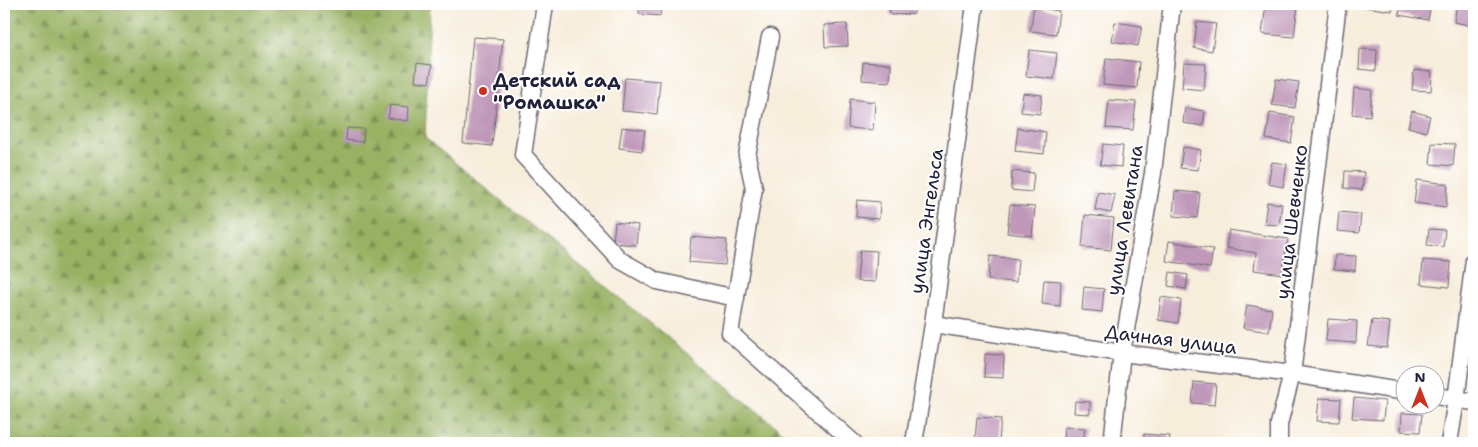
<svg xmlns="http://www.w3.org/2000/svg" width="1478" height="447" viewBox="0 0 1478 447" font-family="'Shantell Sans',sans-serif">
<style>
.forest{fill:url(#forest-firs);stroke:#5d6a4e}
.building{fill:#bf98ba}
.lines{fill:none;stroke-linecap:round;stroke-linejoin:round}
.street-casing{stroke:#6d6973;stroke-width:19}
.street{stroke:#fff;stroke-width:16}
.poi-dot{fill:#c8321e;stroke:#fff;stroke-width:2}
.labels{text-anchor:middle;stroke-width:4;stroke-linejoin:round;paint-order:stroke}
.poi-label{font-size:19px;font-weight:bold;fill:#22223b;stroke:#fff;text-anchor:start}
.street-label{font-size:19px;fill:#22223b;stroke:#fff}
</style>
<defs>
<pattern id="forest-firs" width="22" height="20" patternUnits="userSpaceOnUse" patternTransform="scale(1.25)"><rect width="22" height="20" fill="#98b162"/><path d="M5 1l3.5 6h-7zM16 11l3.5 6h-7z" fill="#7c9052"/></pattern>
</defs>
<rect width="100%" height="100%" fill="#fff"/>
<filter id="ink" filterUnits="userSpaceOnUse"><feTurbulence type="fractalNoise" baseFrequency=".02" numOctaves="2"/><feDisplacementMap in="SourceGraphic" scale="10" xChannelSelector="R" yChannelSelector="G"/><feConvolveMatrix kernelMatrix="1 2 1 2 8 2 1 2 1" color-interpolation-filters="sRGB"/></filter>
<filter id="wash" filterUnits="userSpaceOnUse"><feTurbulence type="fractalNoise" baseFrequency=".0096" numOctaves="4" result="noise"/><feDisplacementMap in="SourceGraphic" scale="20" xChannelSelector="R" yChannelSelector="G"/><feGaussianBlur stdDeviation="1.12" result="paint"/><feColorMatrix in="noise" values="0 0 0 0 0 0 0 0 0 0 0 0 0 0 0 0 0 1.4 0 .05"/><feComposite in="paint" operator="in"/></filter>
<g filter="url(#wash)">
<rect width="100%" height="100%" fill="#f7eddb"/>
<path class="forest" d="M 4,4 L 430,4 L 425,138 L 796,443 L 4,443 Z"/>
<g id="blocks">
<path class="building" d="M 639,4 L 661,4 L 660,16 L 639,14 Z
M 889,4 L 914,4 L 914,14 L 890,15 Z
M 1266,4 L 1298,4 L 1294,37 L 1262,34 Z
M 1365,4 L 1393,4 L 1392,11 L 1365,7 Z
M 1401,4 L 1431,4 L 1428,20 L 1399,15 Z
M 1457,4 L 1474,5 L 1473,26 L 1454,22 Z
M 1034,7 L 1059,11 L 1056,34 L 1030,31 Z
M 1115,22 L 1142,26 L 1138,46 L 1112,41 Z
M 1197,22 L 1216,24 L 1212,51 L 1194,48 Z
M 847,24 L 848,46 L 825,47 L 824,25 Z
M 473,37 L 503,39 L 492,146 L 463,143 Z
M 1360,49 L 1377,50 L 1376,71 L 1359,69 Z
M 1029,50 L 1057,53 L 1054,79 L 1026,76 Z
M 1106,58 L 1139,62 L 1137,88 L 1103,85 Z
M 863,62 L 891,64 L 890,82 L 862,80 Z
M 417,63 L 432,65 L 429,83 L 415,81 Z
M 1184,63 L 1206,64 L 1204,90 L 1182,88 Z
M 1414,70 L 1432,72 L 1431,91 L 1412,90 Z
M 625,78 L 660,81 L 657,114 L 622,111 Z
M 1276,79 L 1299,82 L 1295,108 L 1272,105 Z
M 1354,88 L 1372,90 L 1370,116 L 1352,114 Z
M 1023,93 L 1042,95 L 1040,114 L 1021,112 Z
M 850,99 L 875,102 L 873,130 L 848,128 Z
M 1109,100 L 1136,102 L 1133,130 L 1106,128 Z
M 390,105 L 409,107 L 408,121 L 388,118 Z
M 1185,108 L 1205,111 L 1203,126 L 1183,123 Z
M 1412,111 L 1430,116 L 1426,132 L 1408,127 Z
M 1270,113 L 1295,117 L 1291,143 L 1266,139 Z
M 622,127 L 645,130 L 642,151 L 619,148 Z
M 347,128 L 364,129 L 363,142 L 346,140 Z
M 1018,128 L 1046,132 L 1044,154 L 1015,151 Z
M 1432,143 L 1455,144 L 1453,166 L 1430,164 Z
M 1103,144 L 1123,146 L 1121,167 L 1100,165 Z
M 1183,147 L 1201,150 L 1198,170 L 1180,168 Z
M 1272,162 L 1287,164 L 1283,187 L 1268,184 Z
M 1012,171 L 1034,173 L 1032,192 L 1011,190 Z
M 1345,171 L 1364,172 L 1362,190 L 1344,188 Z
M 1417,180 L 1448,184 L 1446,207 L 1414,203 Z
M 1175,191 L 1200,193 L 1197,218 L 1173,216 Z
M 1098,192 L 1115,195 L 1111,213 L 1095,210 Z
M 857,200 L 880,202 L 879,219 L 856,217 Z
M 1267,202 L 1282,204 L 1279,225 L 1264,224 Z
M 1010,205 L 1035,207 L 1032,236 L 1007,233 Z
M 1339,212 L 1361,214 L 1359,233 L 1337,231 Z
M 1085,215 L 1114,218 L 1111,250 L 1082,247 Z
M 615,222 L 638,225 L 636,245 L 613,243 Z
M 1429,229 L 1445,230 L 1443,247 L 1427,245 Z
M 1229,230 L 1288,239 L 1282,274 L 1254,270 L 1256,253 L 1226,248 Z
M 691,237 L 727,240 L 725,265 L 689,262 Z
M 1169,241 L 1213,249 L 1210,268 L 1166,261 Z
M 860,250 L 877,251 L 875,282 L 857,281 Z
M 1335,255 L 1356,256 L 1355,271 L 1334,269 Z
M 990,256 L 1018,259 L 1016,282 L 988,280 Z
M 1423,260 L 1451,262 L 1449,287 L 1421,284 Z
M 1170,272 L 1188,275 L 1186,289 L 1168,286 Z
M 1044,280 L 1061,281 L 1060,306 L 1042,304 Z
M 1084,287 L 1104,289 L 1102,312 L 1082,310 Z
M 1161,297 L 1181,300 L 1178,323 L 1158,320 Z
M 1247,305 L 1272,309 L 1269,332 L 1243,328 Z
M 1328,319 L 1357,321 L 1356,343 L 1326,341 Z
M 1372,320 L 1390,322 L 1387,348 L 1368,346 Z
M 985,354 L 1004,355 L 1003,378 L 984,377 Z
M 1194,382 L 1216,384 L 1214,405 L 1192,403 Z
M 1319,398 L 1341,399 L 1339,422 L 1317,421 Z
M 1354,398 L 1385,401 L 1383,420 L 1352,418 Z
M 1075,401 L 1090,402 L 1090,414 L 1074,413 Z
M 1402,413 L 1422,414 L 1420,432 L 1401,431 Z
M 977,417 L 1001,419 L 999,441 L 975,440 Z
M 1064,427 L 1085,428 L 1083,443 L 1063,443 Z
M 1144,434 L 1170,436 L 1169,443 L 1144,443 Z"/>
</g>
</g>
<g filter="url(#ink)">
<use href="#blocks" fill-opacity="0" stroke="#6d6973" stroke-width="1"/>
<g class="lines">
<g class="street-casing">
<path id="street" d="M 545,4 L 523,155 L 620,260 L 657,281 L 736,298
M 770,37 L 747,156 L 754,188 L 730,333 L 854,443
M 933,324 L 1122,353 L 1292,374 L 1406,392
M 1436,396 L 1474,402
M 914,443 L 933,324 L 975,4
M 1112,443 L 1122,353 L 1153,173 L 1172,4
M 1279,443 L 1279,424 L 1292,374 L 1338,4
M 1449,443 L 1456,400 L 1474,260"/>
</g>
<use href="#street" class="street"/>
</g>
</g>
<circle class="poi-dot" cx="483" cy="91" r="5"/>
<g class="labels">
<g class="poi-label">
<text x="493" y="87">Детский сад<tspan x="493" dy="22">"Ромашка"</tspan></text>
</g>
<g class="street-label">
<text transform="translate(1124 220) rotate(-81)" y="7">улица Левитана</text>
<text transform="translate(926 221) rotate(-82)" y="7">улица Энгельса</text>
<text transform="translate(1291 222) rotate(-83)" y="7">улица Шевченко</text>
<text transform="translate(1171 339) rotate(7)" y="7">Дачная улица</text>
</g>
</g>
<rect width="1478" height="447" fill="none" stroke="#fff" stroke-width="20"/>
<g transform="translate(1420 390)"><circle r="24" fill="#ffffff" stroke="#a7a7b1"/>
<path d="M0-4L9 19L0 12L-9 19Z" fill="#c8321e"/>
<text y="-8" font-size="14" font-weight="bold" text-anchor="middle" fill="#22223b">N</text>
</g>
</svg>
